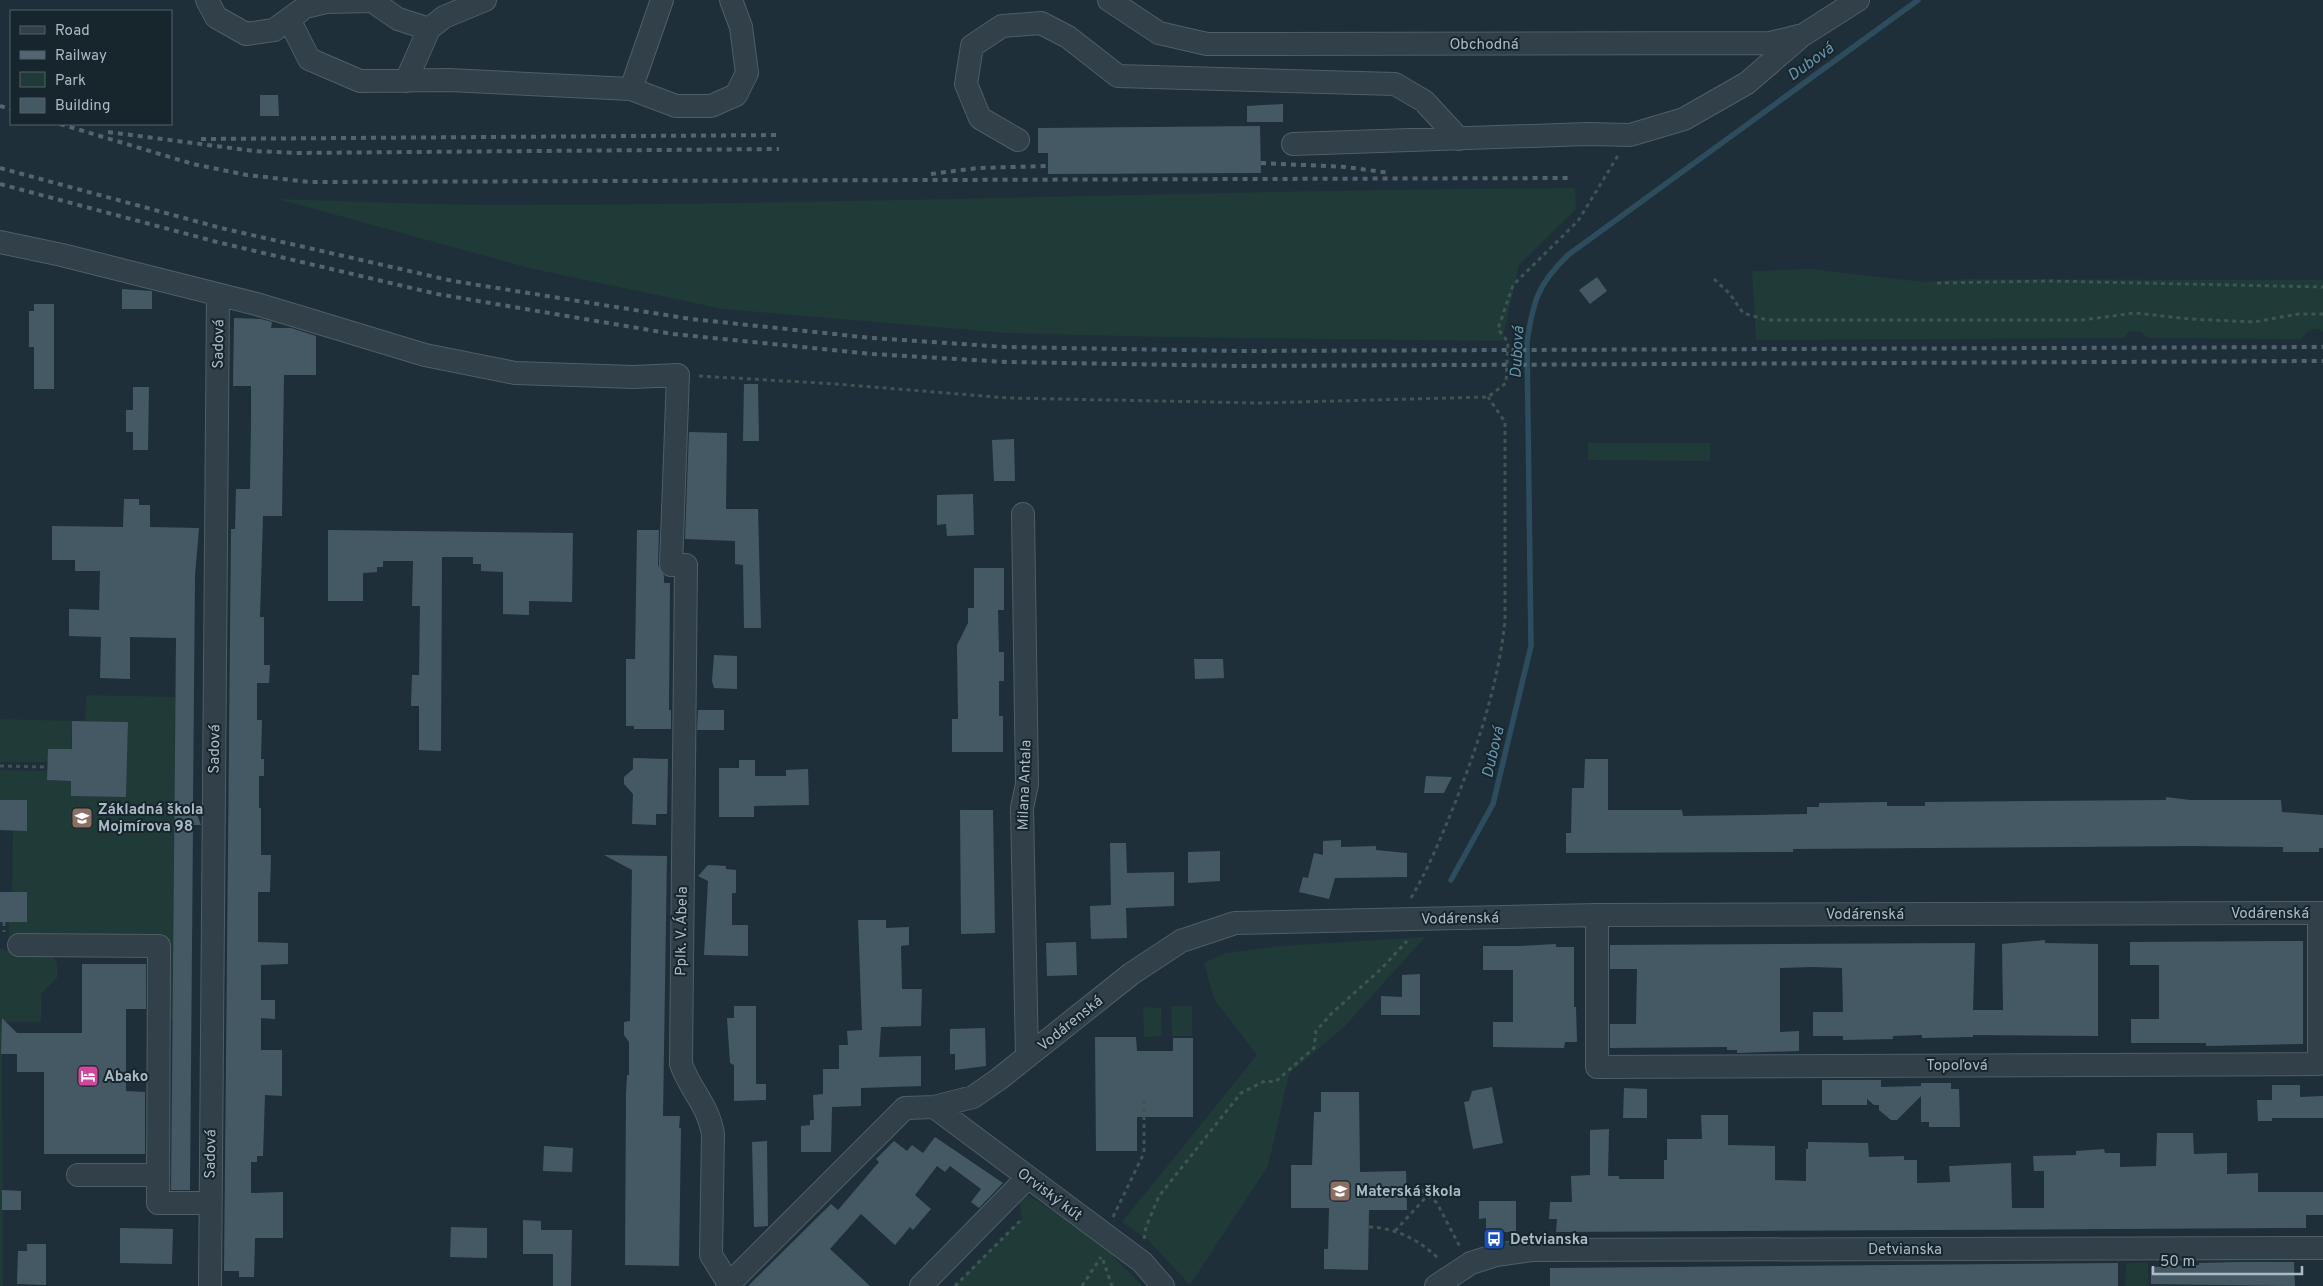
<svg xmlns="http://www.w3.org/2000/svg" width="2323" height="1286" viewBox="0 0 2323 1286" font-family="Overpass,sans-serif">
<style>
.green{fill:#203a37}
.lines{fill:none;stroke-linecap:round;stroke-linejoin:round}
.stream{stroke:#2d4d5f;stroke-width:5.5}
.building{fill:#455965}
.minor-casing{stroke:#4f5e67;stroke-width:24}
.path{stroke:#3d5654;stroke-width:3;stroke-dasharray:4 4;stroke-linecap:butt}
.minor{stroke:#314049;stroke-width:22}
.rail{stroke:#536571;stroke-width:4;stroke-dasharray:5 5;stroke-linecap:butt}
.labels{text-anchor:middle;stroke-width:4;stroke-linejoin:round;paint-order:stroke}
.street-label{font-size:15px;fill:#abbbc6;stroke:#17252d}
.poi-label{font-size:15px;font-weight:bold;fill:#abbbc6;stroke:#17252d;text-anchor:start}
.water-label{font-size:16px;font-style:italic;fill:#6895ad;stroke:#17252d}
</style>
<rect width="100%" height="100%" fill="#1e2f39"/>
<path class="green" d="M 1575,188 L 1576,209 L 1519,265 L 1502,341 L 1161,337 L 1006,333 L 723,309 L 529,268 L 278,199 C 347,201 417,204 486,205 C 849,205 1212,190 1575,188 Z
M 1811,269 L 1923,282 L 1967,279 L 2323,280 L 2323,333 L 2320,329 L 2310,329 L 2301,339 L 2148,338 L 2141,332 L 2130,331 L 2124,338 L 1756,340 L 1752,271 Z
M 1588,443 L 1710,443 L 1710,461 L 1588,460 Z
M 86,695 L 175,697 L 173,1020 L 168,1020 L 165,942 L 9,940 L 9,922 L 27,922 L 27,892 L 12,892 L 13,830 L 27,830 L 27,800 L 0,800 L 0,770 L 47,771 L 47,780 L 65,781 L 71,770 L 71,795 L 126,797 L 128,722 L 85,721 Z
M 0,719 L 72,721 L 71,762 L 65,749 L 48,749 L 48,762 L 0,762 Z
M 1425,937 L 1345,1026 L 1289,1074 L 1268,1166 L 1190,1285 L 1148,1240 L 1122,1222 L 1257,1055 L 1214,999 L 1204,963 L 1225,953 L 1280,946 Z
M 0,949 L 53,954 L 57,963 L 57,978 L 41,994 L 41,1022 L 4,1022 L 2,1051 L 3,1286 L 0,1286 Z
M 1171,1006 L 1192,1006 L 1192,1036 L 1172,1036 Z
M 1143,1007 L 1161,1008 L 1162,1036 L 1144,1037 Z
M 1017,1188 L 1079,1228 L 1111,1254 L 1142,1286 L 955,1286 L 1022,1219 Z
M 2126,1263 L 2148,1263 L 2148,1286 L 2125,1286 Z"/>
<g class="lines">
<path class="stream" d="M 1451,880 L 1493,804 L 1531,646 L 1527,342 C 1533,301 1538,284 1568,255 L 1918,0"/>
</g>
<path class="building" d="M 260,95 L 278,95 L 279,116 L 260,116 Z
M 1283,104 L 1283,122 L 1247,122 L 1247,106 Z
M 1260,126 L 1261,173 L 1048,174 L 1048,153 L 1038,153 L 1038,128 Z
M 1597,277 L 1607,291 L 1590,304 L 1579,290 Z
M 122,289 L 152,291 L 152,309 L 122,309 Z
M 34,304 L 54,304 L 54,389 L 34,389 L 34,347 L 29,347 L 29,311 L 34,311 Z
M 234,318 L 261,319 L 272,322 L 271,328 L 291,328 L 316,336 L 316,375 L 284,375 L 282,516 L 263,516 L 260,617 L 264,617 L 264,665 L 270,665 L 269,683 L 257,683 L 257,720 L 262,720 L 261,759 L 264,759 L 264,776 L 259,776 L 259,808 L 261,808 L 261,855 L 271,855 L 270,892 L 258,892 L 258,942 L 288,943 L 288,964 L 261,965 L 261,1000 L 275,1000 L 275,1019 L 261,1018 L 261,1050 L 282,1050 L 282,1096 L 265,1095 L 263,1156 L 257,1156 L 257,1162 L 251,1162 L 251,1193 L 283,1192 L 283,1238 L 255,1238 L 254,1277 L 239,1277 L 239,1271 L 224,1271 L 231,529 L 235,529 L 236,489 L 250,489 L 251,418 L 251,386 L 233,386 Z
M 744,384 L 758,384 L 759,441 L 743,441 Z
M 133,387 L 149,387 L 148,450 L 133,450 L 133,432 L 126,432 L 126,410 L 133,410 Z
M 689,432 L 727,433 L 726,509 L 758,509 L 761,628 L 744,628 L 743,565 L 735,564 L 735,541 L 685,539 Z
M 1014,439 L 1015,481 L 994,481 L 992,440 Z
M 973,494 L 974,535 L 947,536 L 946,524 L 937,525 L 937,495 Z
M 124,499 L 139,499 L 139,505 L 150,505 L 150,527 L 199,528 L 195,575 L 193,804 L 201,825 L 193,825 L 190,1190 L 171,1190 L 176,638 L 130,637 L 130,679 L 100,678 L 101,637 L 69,636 L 69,609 L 99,610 L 100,571 L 75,571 L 75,560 L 52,560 L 52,526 L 123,527 Z
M 328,530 L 573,533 L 572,602 L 529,601 L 529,615 L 503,614 L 503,572 L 481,571 L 481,564 L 473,564 L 473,557 L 442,557 L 441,751 L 419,750 L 419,706 L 411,706 L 412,675 L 419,675 L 420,606 L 412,606 L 413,561 L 383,561 L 383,567 L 377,567 L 377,572 L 363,573 L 363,601 L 328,601 Z
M 637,530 L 659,530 L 658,565 L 664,576 L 664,583 L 670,583 L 669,710 L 671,710 L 671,729 L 634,729 L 634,726 L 626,726 L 626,659 L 635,659 Z
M 974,568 L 1004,568 L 1004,610 L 998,610 L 999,652 L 1004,652 L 1004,681 L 999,681 L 999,716 L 1003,716 L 1003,752 L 952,752 L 952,719 L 958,719 L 957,645 L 968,623 L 968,608 L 974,608 Z
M 714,655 L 737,656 L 737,689 L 714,688 L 712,681 Z
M 1194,659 L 1223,659 L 1224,678 L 1195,679 Z
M 698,710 L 724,710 L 724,730 L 697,730 Z
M 72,721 L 128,722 L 126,797 L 71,796 L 71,781 L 47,780 L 48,749 L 72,749 Z
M 633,758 L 668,759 L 667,814 L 656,814 L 656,825 L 632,824 L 633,794 L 624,784 L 624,777 L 633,769 Z
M 1585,759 L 1608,759 L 1608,810 L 1682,810 L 1683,816 L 1757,815 L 1807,814 L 1807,807 L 1819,807 L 1819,803 L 1887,802 L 1887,806 L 1925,806 L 1925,802 L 2166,800 L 2166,797 L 2190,800 L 2281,800 L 2282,812 L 2323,815 L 2323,848 L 2319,848 L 2319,852 L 2283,852 L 2283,847 L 2192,846 L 1793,849 L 1793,852 L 1566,853 L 1566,833 L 1571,833 L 1572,788 L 1584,788 Z
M 739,760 L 755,760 L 755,776 L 786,776 L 786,770 L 808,769 L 809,805 L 754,806 L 754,817 L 719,817 L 719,768 L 739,768 Z
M 1426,776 L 1452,777 L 1444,793 L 1424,793 Z
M 0,800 L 27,800 L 27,831 L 0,830 Z
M 960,810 L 993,810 L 995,933 L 961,934 Z
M 1341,840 L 1341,847 L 1376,846 L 1376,850 L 1407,853 L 1407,877 L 1335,878 L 1329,899 L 1299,892 L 1303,877 L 1308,878 L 1314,853 L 1323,855 L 1323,841 Z
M 1110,843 L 1126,843 L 1127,873 L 1174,872 L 1174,906 L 1126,908 L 1127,938 L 1091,939 L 1090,906 L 1111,905 Z
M 1220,851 L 1220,881 L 1188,883 L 1188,852 Z
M 604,855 L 667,856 L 663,1116 L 680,1116 L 679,1128 L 681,1128 L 679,1266 L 625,1265 L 626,1094 L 627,1075 L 629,1075 L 629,1042 L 624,1035 L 624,1022 L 630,1021 L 632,870 Z
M 708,865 L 726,866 L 726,869 L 736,870 L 736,893 L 732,893 L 732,925 L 748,925 L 748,956 L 704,955 L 708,881 L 698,876 Z
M 0,892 L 27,892 L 27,922 L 0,922 Z
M 858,920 L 886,920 L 886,928 L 909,927 L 909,945 L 901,946 L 902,989 L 922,989 L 921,1026 L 881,1027 L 879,1057 L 921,1056 L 921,1086 L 861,1088 L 861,1106 L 832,1107 L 831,1152 L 801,1152 L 801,1126 L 810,1125 L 810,1120 L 814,1120 L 813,1095 L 823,1094 L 823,1069 L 839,1069 L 839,1045 L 848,1045 L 847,1031 L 862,1030 Z
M 2045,940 L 2045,943 L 2098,944 L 2098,1036 L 1973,1035 L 1973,1037 L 1922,1038 L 1922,1035 L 1893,1036 L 1893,1039 L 1843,1040 L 1843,1036 L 1813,1036 L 1813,1012 L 1843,1012 L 1842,968 L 1813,967 L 1780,968 L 1780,1032 L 1799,1031 L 1799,1051 L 1737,1053 L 1737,1050 L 1727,1050 L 1727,1047 L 1610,1048 L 1610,1024 L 1636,1024 L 1637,969 L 1610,969 L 1610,945 L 1975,943 L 1973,1010 L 2003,1010 L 2002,944 Z
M 2303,941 L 2303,1044 L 2206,1046 L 2206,1043 L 2131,1043 L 2131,1019 L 2159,1019 L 2159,965 L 2130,965 L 2130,942 Z
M 1076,942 L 1077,975 L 1047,976 L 1046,943 Z
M 1556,944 L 1556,947 L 1574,947 L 1574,1007 L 1576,1007 L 1577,1042 L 1565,1042 L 1564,1048 L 1493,1047 L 1493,1022 L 1513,1022 L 1513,970 L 1483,970 L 1483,946 L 1520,946 Z
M 82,964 L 146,964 L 146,1009 L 126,1009 L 126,1091 L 145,1092 L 145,1154 L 44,1154 L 44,1072 L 17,1072 L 17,1054 L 1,1054 L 2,1018 L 17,1033 L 82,1033 Z
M 1420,974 L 1420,1015 L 1381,1015 L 1381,996 L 1402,997 L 1402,975 Z
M 734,1006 L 756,1006 L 756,1084 L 766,1084 L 766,1100 L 734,1101 L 734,1065 L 730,1063 L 727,1018 L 734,1018 Z
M 985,1028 L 986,1066 L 955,1070 L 955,1054 L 950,1054 L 950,1029 Z
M 1095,1037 L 1136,1037 L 1137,1051 L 1173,1051 L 1173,1038 L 1193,1038 L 1193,1117 L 1137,1117 L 1137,1151 L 1096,1151 Z
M 1822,1080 L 1881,1080 L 1881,1087 L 1921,1086 L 1921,1083 L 1951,1083 L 1951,1089 L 1959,1089 L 1960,1127 L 1929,1127 L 1929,1122 L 1921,1122 L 1921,1096 L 1897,1120 L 1891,1120 L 1879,1110 L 1879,1105 L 1874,1105 L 1867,1099 L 1867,1105 L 1822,1105 Z
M 2272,1085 L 2300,1085 L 2300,1097 L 2323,1096 L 2323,1118 L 2272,1118 L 2272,1121 L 2258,1121 L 2257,1100 L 2272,1100 Z
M 1492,1087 L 1503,1143 L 1473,1149 L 1464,1102 L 1469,1101 L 1472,1091 Z
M 1624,1088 L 1647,1089 L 1647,1118 L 1623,1118 Z
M 1321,1092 L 1359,1092 L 1360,1172 L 1406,1171 L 1407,1210 L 1369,1210 L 1368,1270 L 1324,1269 L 1324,1249 L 1328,1249 L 1329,1208 L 1291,1208 L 1291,1165 L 1312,1165 L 1314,1112 L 1321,1112 Z
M 1701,1115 L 1728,1115 L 1728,1145 L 1775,1146 L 1775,1180 L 1806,1181 L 1806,1149 L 1808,1149 L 1808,1142 L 1868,1143 L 1869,1157 L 1904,1156 L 1904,1160 L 1917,1160 L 1917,1183 L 1950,1182 L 1949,1166 L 2011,1163 L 2012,1208 L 2044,1208 L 2044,1171 L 2034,1171 L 2033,1156 L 2076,1155 L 2076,1151 L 2104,1149 L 2105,1153 L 2120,1153 L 2120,1167 L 2156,1166 L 2157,1133 L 2193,1133 L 2194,1154 L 2227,1153 L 2227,1174 L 2258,1173 L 2258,1192 L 2323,1192 L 2323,1215 L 2306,1215 L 2306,1228 L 1556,1232 L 1557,1219 L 1549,1219 L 1550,1202 L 1572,1202 L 1571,1176 L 1590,1175 L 1590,1130 L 1609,1129 L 1608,1176 L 1619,1176 L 1619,1179 L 1664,1179 L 1664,1160 L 1667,1160 L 1667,1139 L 1702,1139 Z
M 935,1137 L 1003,1183 L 979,1208 L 971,1202 L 981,1189 L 950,1166 L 945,1172 L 937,1166 L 915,1195 L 931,1209 L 913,1230 L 910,1227 L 895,1245 L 861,1214 L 830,1249 L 870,1286 L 748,1286 L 831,1204 L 838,1210 L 879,1162 L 876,1159 L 894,1141 L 907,1151 L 912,1145 L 923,1153 Z
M 767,1141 L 768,1226 L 754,1227 L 752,1142 Z
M 544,1146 L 573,1148 L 572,1172 L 543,1171 Z
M 2,1190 L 21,1191 L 21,1210 L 2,1210 Z
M 1479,1201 L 1516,1201 L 1516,1232 L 1486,1232 L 1486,1218 L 1479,1219 Z
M 523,1220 L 541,1221 L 541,1230 L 572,1230 L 571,1286 L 553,1286 L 553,1254 L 523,1254 Z
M 451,1227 L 487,1228 L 487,1258 L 450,1257 Z
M 120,1228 L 173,1229 L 172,1264 L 120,1263 Z
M 27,1244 L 46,1244 L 46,1285 L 17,1284 L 18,1251 L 27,1251 Z
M 2239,1262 L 2294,1262 L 2295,1286 L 2151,1284 L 2151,1267 L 2199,1265 L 2199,1263 Z
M 2118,1263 L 2118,1286 L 1550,1286 L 1550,1268 Z"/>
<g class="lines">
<g class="minor-casing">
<path id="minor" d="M 207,0 L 216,17 L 246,34 L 274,30 L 300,11
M 1109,0 L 1159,33 L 1207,44 L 1770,43 L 1803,35 L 1858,0
M 305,7 L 326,2 L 372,1 L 398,19 L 429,29 L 444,17 L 485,0
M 289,19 L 309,59 L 360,81 L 449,80 L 631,89 L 676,106 L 711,106 L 736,95 L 747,73 L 741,27 L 731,0
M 406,81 L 429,29
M 631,89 L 662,0
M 1018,140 L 980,118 L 966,84 L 972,46 L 1002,26 L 1041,23 L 1068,37 L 1118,76 L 1395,84 L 1424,101 L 1459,139
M 1293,144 L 1588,134 L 1630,135 L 1684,119 L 1747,83 L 1798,39
M 0,242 L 62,255 L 260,305 L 425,355 L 515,373 L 633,377 L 678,375 L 671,565 L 686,565 L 681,1064 C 691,1092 708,1104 713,1134 L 711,1255 L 729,1284
M 1023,514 L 1027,784 L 1022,808 L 1027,1057
M 1597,915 L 1597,1067 L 2319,1064 L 2319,913
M 19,945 L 159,946 L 158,1203 L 210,1203
M 934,1107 L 1142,1262 L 1163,1286
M 78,1175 L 158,1175
M 210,1286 L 218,295
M 727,1286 L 905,1108 L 934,1107 L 973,1097 L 999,1079 L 1131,974 L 1181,941 L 1235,923 L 1597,915 L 2323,913
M 921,1286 L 1027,1178
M 1436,1286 L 1471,1263 L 1496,1255 L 1532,1250 L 2323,1248"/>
</g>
<path class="path" d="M 1714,279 L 1730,294 L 1743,313 L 1767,320 L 2082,320 L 2135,313 L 2190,319 L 2254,322 L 2298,314 L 2323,314
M 1937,283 L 2049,281 L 2323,287
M 699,376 L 836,384 L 1008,398 L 1260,403 L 1488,397 L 1506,383 L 1508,342 L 1498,329 L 1513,285 L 1578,221 L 1619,154
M 0,766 L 48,767
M 1411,898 C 1428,869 1440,840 1453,808 C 1477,748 1498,686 1505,621 L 1505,422 L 1488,397
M 4,922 L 4,932
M 1406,1189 L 1422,1190 L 1437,1203 L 1460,1247
M 1113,1217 L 1144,1153 L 1144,1100
M 1369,1227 C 1397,1228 1419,1240 1439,1259
M 1395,1231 L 1428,1195
M 1144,1239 L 1146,1227 L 1159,1196 L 1241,1093 L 1265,1081 L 1275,1082 L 1314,1048 L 1316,1031 L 1331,1014 L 1381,969 L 1407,941
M 1103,1260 L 1112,1286
M 955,1286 L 1022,1219
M 1082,1286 L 1101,1257"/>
<use href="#minor" class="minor"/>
<path class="rail" d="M 0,106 L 11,109
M 60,124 L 193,164 L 247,175 L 309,182 L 1569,178
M 108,132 L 254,151 L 295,153 L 779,149
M 201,139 L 781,135
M 1261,163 L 1346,167 L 1390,173
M 0,168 L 221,228 L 453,281 L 691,319 L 872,338 L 1006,347 L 1239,351 L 2323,347
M 931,174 L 978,168 L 1048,166
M 0,184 L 217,242 L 437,294 L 673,334 L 873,354 L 1006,362 L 1239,366 L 2323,361"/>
</g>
<defs>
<g id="school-square" transform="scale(1.125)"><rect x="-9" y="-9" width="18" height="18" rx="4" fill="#8d6e63" stroke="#17252d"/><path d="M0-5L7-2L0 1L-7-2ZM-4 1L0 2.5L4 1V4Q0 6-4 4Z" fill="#fff"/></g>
<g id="hotel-square" transform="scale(1.125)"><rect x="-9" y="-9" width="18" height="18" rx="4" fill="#d1479c" stroke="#17252d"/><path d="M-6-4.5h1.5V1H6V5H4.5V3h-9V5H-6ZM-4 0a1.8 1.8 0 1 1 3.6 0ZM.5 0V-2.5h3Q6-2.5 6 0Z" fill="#fff"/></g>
<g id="bus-square" transform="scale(1.125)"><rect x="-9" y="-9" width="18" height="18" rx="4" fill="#1a4fb4" stroke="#17252d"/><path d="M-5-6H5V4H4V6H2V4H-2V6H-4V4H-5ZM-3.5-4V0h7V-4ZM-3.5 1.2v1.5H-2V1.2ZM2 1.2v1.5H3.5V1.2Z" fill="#fff"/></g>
</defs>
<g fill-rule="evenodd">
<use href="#school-square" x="82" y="818"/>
<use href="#hotel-square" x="88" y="1076"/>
<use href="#school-square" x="1340" y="1191"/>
<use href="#bus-square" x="1494" y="1239"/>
</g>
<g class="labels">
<g class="street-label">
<text x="1484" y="49">Obchodná</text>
<text transform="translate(218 344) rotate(-89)" y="5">Sadová</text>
<text transform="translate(214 749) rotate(-89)" y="5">Sadová</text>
<text transform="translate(1024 785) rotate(-88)" y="5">Milana Antala</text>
<text x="2270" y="918">Vodárenská</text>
<text x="1865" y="919">Vodárenská</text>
<text transform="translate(1460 918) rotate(-1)" y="5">Vodárenská</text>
<text transform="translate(681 931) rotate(-89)" y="5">Pplk. V. Ábela</text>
<text transform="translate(1070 1023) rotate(-39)" y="5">Vodárenská</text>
<text x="1957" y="1070">Topoľová</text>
<text transform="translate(210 1154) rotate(-89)" y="5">Sadová</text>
<text transform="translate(1050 1194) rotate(37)" y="5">Orviský kút</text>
<text x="1905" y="1254">Detvianska</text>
</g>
<g class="poi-label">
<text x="98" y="814">Základná škola<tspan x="98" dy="17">Mojmírova 98</tspan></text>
<text x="104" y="1081">Abako</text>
<text x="1356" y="1196">Materská škola</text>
<text x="1510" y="1244">Detvianska</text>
</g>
<g class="water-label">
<text transform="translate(1810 61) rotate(-36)" y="6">Dubová</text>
<text transform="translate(1516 352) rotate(-87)" y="6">Dubová</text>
<text transform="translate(1492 752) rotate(-77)" y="6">Dubová</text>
</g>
</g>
<rect x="10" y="10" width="162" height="115" fill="#17252d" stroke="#52616a"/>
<rect x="20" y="26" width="25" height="8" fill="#314049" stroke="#52616a"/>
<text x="55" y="35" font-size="15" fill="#abbbc6">Road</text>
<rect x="20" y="51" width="25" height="8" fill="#536571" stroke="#52616a"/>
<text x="55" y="60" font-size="15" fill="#abbbc6">Railway</text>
<rect x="20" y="72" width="25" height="15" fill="#203a37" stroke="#52616a"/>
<text x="55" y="85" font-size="15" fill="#abbbc6">Park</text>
<rect x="20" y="98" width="25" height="15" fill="#455965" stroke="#52616a"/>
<text x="55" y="110" font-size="15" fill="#abbbc6">Building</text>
<path d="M2153 1266v8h149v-8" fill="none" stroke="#abbbc6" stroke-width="2.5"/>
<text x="2160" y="1266" font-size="15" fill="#abbbc6" stroke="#17252d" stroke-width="4" paint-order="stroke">50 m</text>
</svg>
